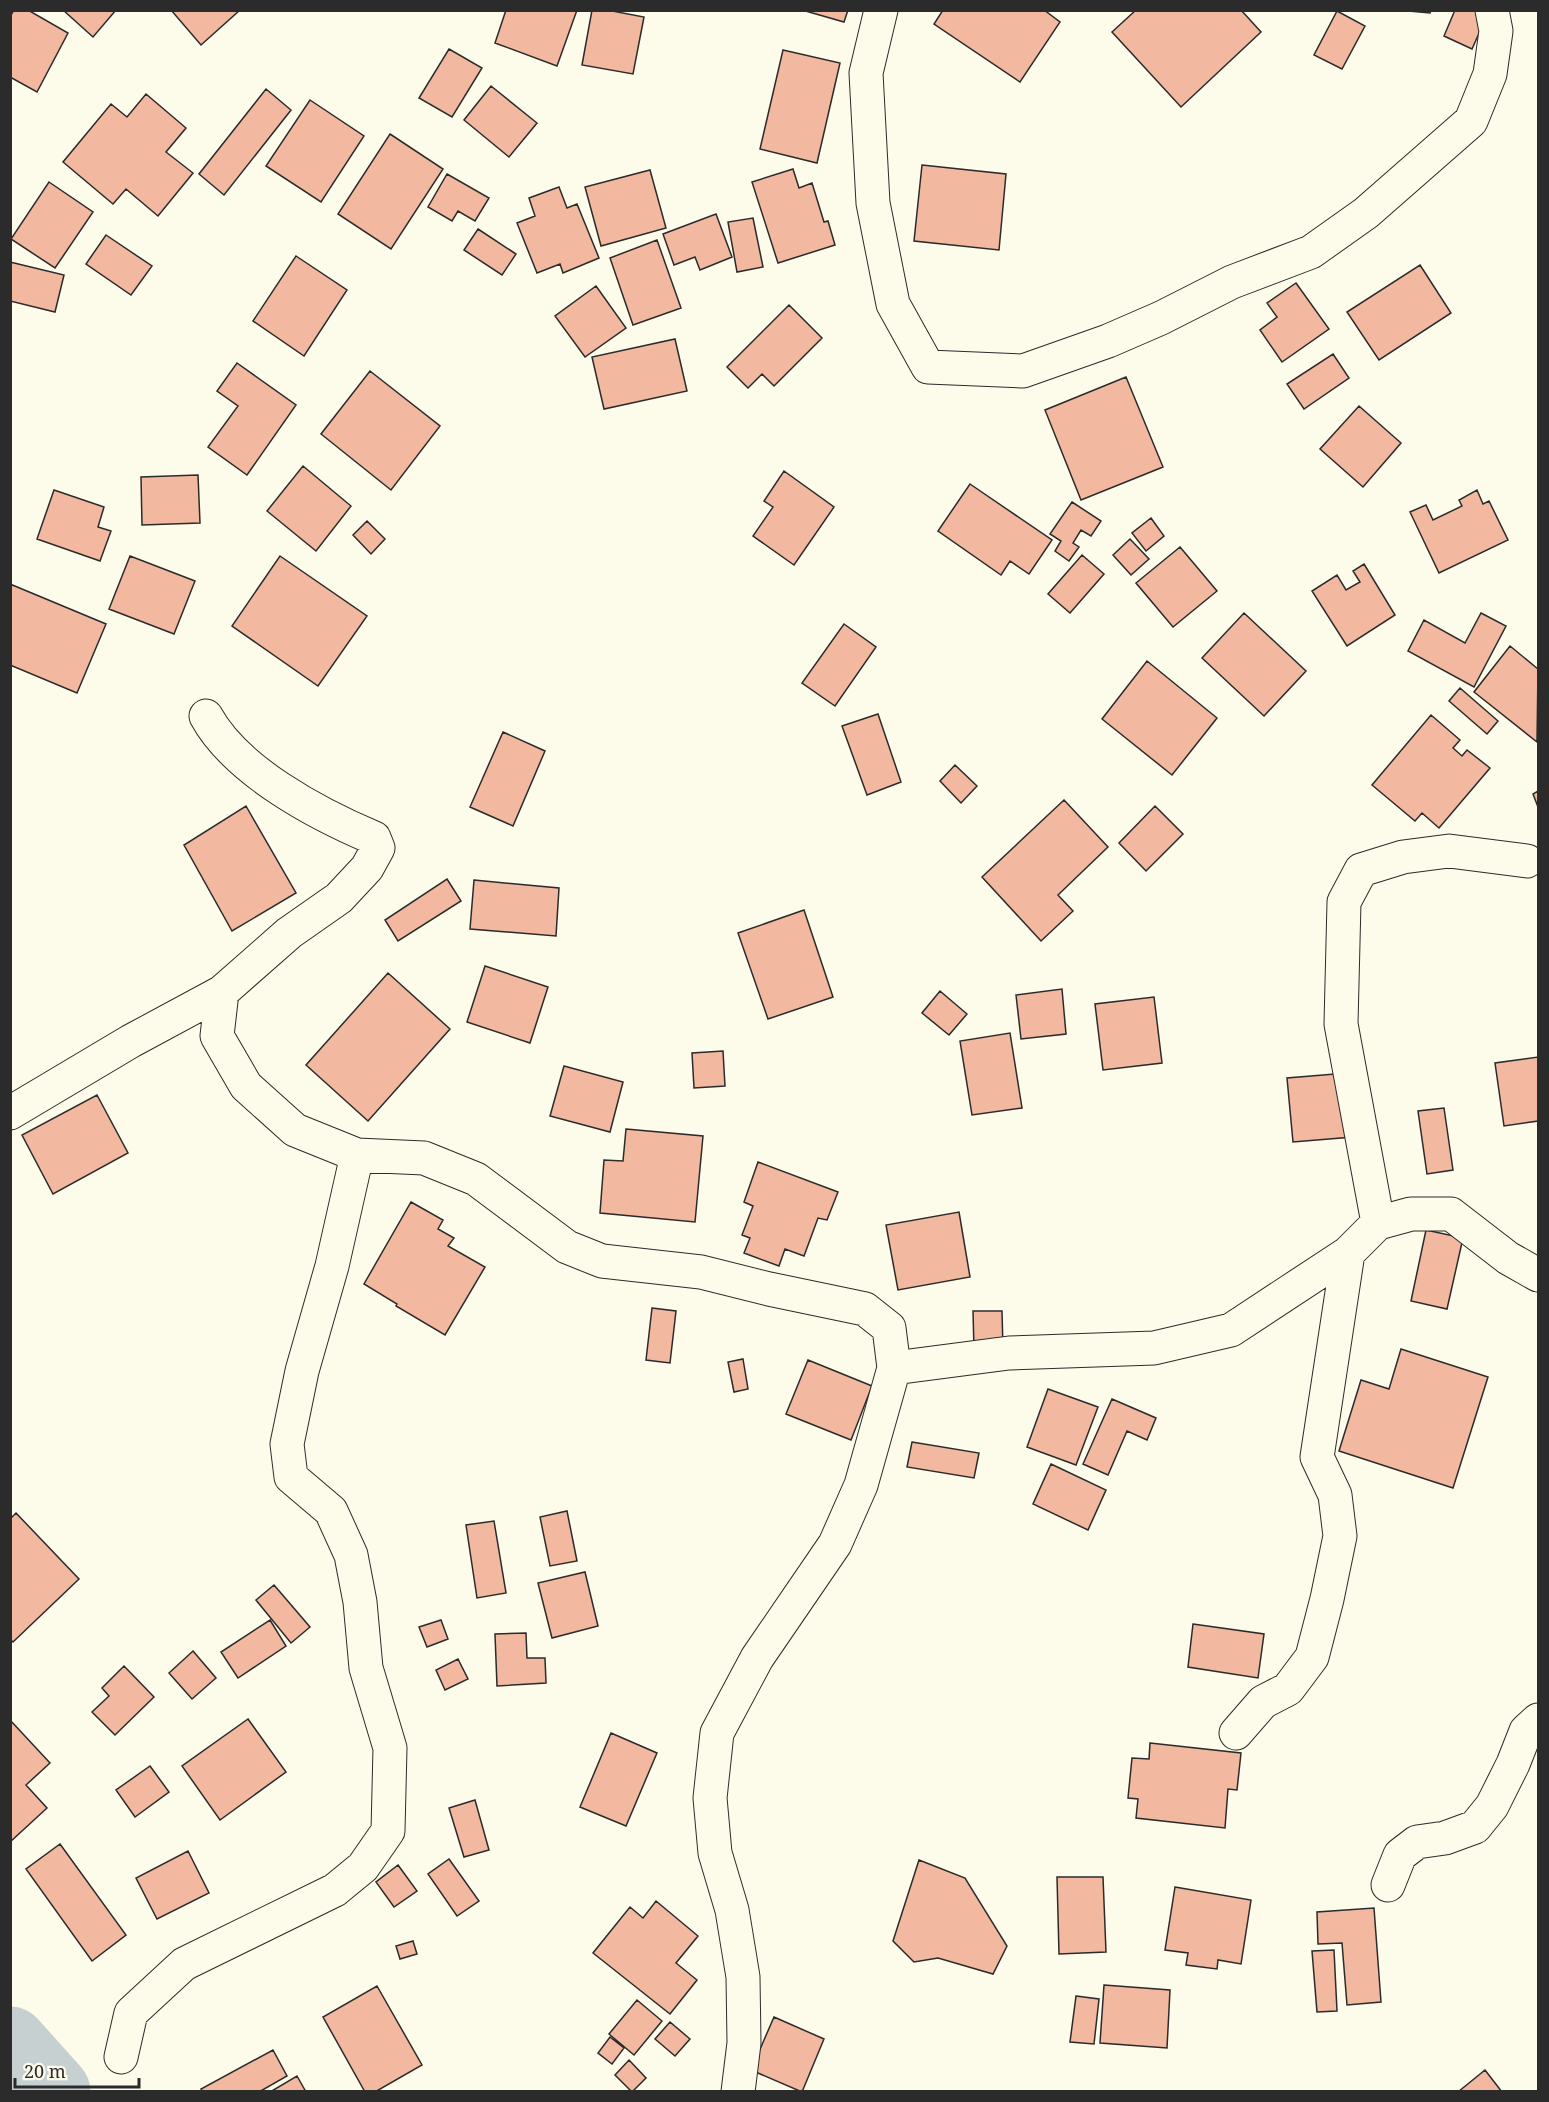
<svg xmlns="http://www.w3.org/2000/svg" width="1549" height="2102" viewBox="0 0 1549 2102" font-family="'Noto Serif',serif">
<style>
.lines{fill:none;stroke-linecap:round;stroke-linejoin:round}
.river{stroke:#c7d0d0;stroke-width:75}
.building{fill:#f2b8a0;stroke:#2b2b2b;stroke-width:1.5}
.minor-casing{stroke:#2b2b2b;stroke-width:35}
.minor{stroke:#fdfbea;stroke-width:33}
</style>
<rect width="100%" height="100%" fill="#fdfbea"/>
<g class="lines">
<path class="river" d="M 10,2044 L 53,2092"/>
</g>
<path class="building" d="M 14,10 L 28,10 L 68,33 L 37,92 L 10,77 L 10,17 Z
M 63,10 L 116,10 L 93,37 Z
M 171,10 L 240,10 L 201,45 Z
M 506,10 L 577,10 L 557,66 L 495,43 Z
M 592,10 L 607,10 L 644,17 L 633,74 L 582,65 Z
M 802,10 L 848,10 L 844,22 Z
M 943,10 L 1044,10 L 1060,22 L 1020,82 L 934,24 Z
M 1136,10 L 1241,10 L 1261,32 L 1181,107 L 1112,32 Z
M 1397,10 L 1431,10 L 1430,13 Z
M 1455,10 L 1483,10 L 1488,13 L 1472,49 L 1444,36 Z
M 1337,11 L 1365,26 L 1342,69 L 1314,55 Z
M 449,49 L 482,68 L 452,117 L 419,98 Z
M 783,50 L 840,63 L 817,163 L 760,149 Z
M 491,86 L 537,123 L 509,157 L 464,120 Z
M 266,89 L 291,110 L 224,195 L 199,174 Z
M 146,94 L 186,128 L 166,152 L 193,173 L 158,216 L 126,189 L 113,204 L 63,162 L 111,104 L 127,117 Z
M 310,100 L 364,136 L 321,202 L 266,166 Z
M 390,134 L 443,169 L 391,249 L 338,214 Z
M 922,165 L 1006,174 L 999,250 L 914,241 Z
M 793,169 L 799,188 L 812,183 L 824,222 L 828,221 L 835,245 L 778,263 L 752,182 Z
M 650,170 L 666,228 L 601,246 L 585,187 Z
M 447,174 L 489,198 L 475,221 L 458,211 L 452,221 L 428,207 Z
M 49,182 L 93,212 L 55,268 L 11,239 Z
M 559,187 L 567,208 L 577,204 L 599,258 L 563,273 L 560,264 L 537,273 L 517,223 L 535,216 L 529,198 Z
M 716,214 L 732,257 L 700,270 L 695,257 L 674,265 L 663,234 Z
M 753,218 L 763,267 L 737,272 L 728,222 Z
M 478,229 L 516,254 L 502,275 L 464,250 Z
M 106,235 L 152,266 L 131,295 L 86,264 Z
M 657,240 L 681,308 L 633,325 L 610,258 Z
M 296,256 L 347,290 L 304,356 L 253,321 Z
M 10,262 L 64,275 L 55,312 L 10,301 Z
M 1420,265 L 1451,313 L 1379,360 L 1347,312 Z
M 1296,283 L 1329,329 L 1282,362 L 1260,330 L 1277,317 L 1267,303 Z
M 596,286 L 626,328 L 585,357 L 555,316 Z
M 789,305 L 822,338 L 774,386 L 762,374 L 748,388 L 727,367 Z
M 675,339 L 687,391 L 604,409 L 592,357 Z
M 1333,354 L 1349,378 L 1304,409 L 1287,384 Z
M 237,363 L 296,405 L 247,475 L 208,447 L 238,406 L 217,391 Z
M 370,371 L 440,426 L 391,490 L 321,434 Z
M 1126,377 L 1163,467 L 1081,500 L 1045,410 Z
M 1359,406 L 1401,443 L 1363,487 L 1320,449 Z
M 303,466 L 351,506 L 316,551 L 267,511 Z
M 784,471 L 834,507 L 794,565 L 753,536 L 773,507 L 764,501 Z
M 198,475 L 200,523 L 142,525 L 141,477 Z
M 970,484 L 1052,540 L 1029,574 L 1010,561 L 1001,575 L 938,531 Z
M 54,490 L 104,507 L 98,527 L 111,531 L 100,561 L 37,539 Z
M 1477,490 L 1483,504 L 1489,501 L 1508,540 L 1439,573 L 1410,512 L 1426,505 L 1433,520 L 1462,506 L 1459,500 Z
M 1072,502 L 1101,521 L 1091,536 L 1081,530 L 1073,543 L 1079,547 L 1069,561 L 1055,551 L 1061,541 L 1050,534 Z
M 1151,518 L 1164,536 L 1146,551 L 1132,533 Z
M 367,521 L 385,539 L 371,554 L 353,535 Z
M 1130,539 L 1149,559 L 1131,575 L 1113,555 Z
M 1180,547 L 1217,591 L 1173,627 L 1136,583 Z
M 1082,555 L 1104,574 L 1070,613 L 1048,594 Z
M 130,556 L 195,581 L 174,634 L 109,609 Z
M 280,556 L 367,616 L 318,686 L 232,626 Z
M 1364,564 L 1395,615 L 1347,646 L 1312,591 L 1337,575 L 1346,590 L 1360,582 L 1353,571 Z
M 10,584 L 106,624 L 77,693 L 10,665 Z
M 1244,613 L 1306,671 L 1264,716 L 1202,658 Z
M 1481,613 L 1506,626 L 1474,687 L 1408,651 L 1424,620 L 1465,643 Z
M 844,624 L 876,647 L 835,706 L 802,683 Z
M 1510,646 L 1538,669 L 1537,742 L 1474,692 Z
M 1147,661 L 1217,718 L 1172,775 L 1102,719 Z
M 1460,688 L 1498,721 L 1487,734 L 1449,701 Z
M 878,714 L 901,782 L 867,795 L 842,726 Z
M 1431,715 L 1460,740 L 1453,748 L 1462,756 L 1467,750 L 1490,768 L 1439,828 L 1422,813 L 1415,821 L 1372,785 Z
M 503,732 L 545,751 L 513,826 L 470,807 Z
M 955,765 L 977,786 L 961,803 L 940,781 Z
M 1538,791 L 1538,807 L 1533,794 Z
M 1064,800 L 1108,847 L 1058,895 L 1073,911 L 1041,941 L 982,877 Z
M 246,806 L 296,893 L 232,931 L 184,845 Z
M 1155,806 L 1183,834 L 1146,871 L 1119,843 Z
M 447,879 L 461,901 L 398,941 L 385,920 Z
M 474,880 L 559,888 L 556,936 L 470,929 Z
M 804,910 L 833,997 L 768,1019 L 738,933 Z
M 485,966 L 548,987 L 530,1043 L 467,1022 Z
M 388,973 L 450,1029 L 368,1121 L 306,1065 Z
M 1062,989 L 1066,1034 L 1021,1039 L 1016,995 Z
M 940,991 L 967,1014 L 949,1035 L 922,1013 Z
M 1154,997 L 1162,1063 L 1103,1070 L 1095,1004 Z
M 1010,1033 L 1022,1108 L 972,1115 L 960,1041 Z
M 723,1051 L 725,1086 L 694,1088 L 692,1053 Z
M 1538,1057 L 1538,1121 L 1504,1126 L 1495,1063 Z
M 564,1066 L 623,1082 L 610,1132 L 550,1116 Z
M 1347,1073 L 1353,1137 L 1293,1142 L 1287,1078 Z
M 97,1095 L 128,1153 L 53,1194 L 22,1135 Z
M 1444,1108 L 1453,1170 L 1427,1174 L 1418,1111 Z
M 626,1129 L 703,1136 L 695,1222 L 600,1213 L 604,1160 L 623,1161 Z
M 758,1162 L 838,1192 L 827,1220 L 818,1218 L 804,1256 L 785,1249 L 779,1266 L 744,1253 L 750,1238 L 742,1235 L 753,1206 L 744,1202 Z
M 411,1202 L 443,1220 L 438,1229 L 454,1238 L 448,1246 L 485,1267 L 445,1335 L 396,1306 L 397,1304 L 364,1284 Z
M 959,1212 L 970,1277 L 898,1290 L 886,1225 Z
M 1426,1230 L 1463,1238 L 1447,1309 L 1411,1301 Z
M 652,1308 L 676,1311 L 670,1363 L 646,1360 Z
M 973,1311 L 1002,1311 L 1003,1349 L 974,1350 Z
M 1401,1349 L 1488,1377 L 1453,1488 L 1339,1451 L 1361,1380 L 1389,1389 Z
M 743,1359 L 748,1389 L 734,1392 L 728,1362 Z
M 808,1360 L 872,1386 L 851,1440 L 786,1414 Z
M 1048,1389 L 1098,1407 L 1076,1465 L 1027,1447 Z
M 1112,1399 L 1156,1418 L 1147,1440 L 1127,1431 L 1108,1475 L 1083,1464 Z
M 912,1442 L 979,1453 L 974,1478 L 907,1467 Z
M 1051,1464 L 1106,1490 L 1088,1530 L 1033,1504 Z
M 567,1511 L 577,1561 L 550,1566 L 540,1517 Z
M 16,1513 L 79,1579 L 13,1642 L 10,1639 L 10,1519 Z
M 494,1521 L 506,1593 L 477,1598 L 466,1525 Z
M 585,1572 L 598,1626 L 552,1638 L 538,1583 Z
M 274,1585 L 310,1627 L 291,1643 L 256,1600 Z
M 270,1620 L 286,1646 L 238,1678 L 221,1652 Z
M 441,1620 L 448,1639 L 427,1647 L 419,1627 Z
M 1193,1624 L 1264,1634 L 1258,1678 L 1188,1667 Z
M 526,1633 L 527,1658 L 545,1658 L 546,1683 L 497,1686 L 495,1634 Z
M 193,1651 L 216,1678 L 192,1699 L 169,1673 Z
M 458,1659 L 468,1679 L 445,1690 L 436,1670 Z
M 124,1666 L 154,1697 L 115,1735 L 92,1712 L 109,1696 L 102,1688 Z
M 248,1719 L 286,1772 L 220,1820 L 182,1766 Z
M 10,1720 L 50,1763 L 26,1785 L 47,1808 L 10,1842 Z
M 611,1733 L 657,1753 L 626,1826 L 580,1807 Z
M 1150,1743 L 1241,1753 L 1237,1790 L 1228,1789 L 1225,1828 L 1136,1818 L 1138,1799 L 1128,1798 L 1132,1758 L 1149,1759 Z
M 150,1766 L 169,1792 L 135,1817 L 116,1790 Z
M 475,1800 L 489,1850 L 464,1857 L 449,1808 Z
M 60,1844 L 126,1935 L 92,1961 L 26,1869 Z
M 188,1851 L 209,1893 L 157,1919 L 136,1878 Z
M 449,1859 L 479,1901 L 457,1916 L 428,1874 Z
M 919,1860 L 965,1878 L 1007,1946 L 993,1974 L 938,1958 L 914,1962 L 893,1941 Z
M 398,1865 L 417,1891 L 394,1907 L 376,1882 Z
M 1057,1877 L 1103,1877 L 1106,1952 L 1059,1954 Z
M 1175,1887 L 1251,1900 L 1241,1964 L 1218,1960 L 1217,1969 L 1186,1965 L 1188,1953 L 1165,1950 Z
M 656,1901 L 698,1936 L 676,1963 L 697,1980 L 670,2014 L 593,1953 L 630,1907 L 643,1918 Z
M 1374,1908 L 1381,2002 L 1347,2005 L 1342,1943 L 1318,1944 L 1317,1912 Z
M 413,1941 L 417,1954 L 400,1959 L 396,1946 Z
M 1334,1950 L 1337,2011 L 1317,2012 L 1312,1951 Z
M 1104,1985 L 1170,1990 L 1167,2048 L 1100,2043 Z
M 377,1986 L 422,2065 L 375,2092 L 365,2092 L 323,2017 Z
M 1076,1996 L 1099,1999 L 1094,2044 L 1070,2042 Z
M 637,2000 L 662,2021 L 634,2055 L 609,2034 Z
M 774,2017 L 824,2039 L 802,2092 L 751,2070 Z
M 670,2022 L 690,2039 L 675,2056 L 655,2039 Z
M 610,2037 L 624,2048 L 612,2064 L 598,2053 Z
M 273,2050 L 287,2076 L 259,2092 L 203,2092 L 201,2089 Z
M 629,2060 L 646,2078 L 632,2092 L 615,2075 Z
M 1485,2070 L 1502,2092 L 1458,2092 Z
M 297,2076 L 306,2092 L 270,2092 Z"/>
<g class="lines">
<g class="minor-casing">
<path id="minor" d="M 881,10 L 866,73 L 873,203 L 893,304 L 928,367 L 1023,371 L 1108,341 L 1161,318 L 1232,282 L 1311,252 L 1366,213 L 1471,121 L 1490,74 L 1496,31 L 1492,10
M 206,716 C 236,771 317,814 374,838 L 378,848 L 367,868 L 339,898 L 289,933 L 222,992 L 217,1036 L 246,1086 L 295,1130 L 357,1155 L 424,1158 L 476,1179 L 567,1247 L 602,1261 L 701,1272 L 769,1289 L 865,1309 L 889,1328 L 894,1368 L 861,1485 L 835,1544 L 757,1658 L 717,1733 L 710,1798 L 715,1853 L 732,1910 L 743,1977 L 744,2043 L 738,2092
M 10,1113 L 131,1041 L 222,992
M 1378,1223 L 1341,1024 L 1344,902 L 1361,870 L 1403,857 L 1449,851 L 1527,861
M 894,1368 L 1009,1353 L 1154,1348 L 1231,1330 L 1348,1253 L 1378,1223 L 1411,1214 L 1451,1214 L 1508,1258 L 1538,1275
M 1236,1733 L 1263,1702 L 1288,1689 L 1312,1657 L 1327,1599 L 1340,1536 L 1335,1495 L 1317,1457 L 1348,1253
M 1388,1885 L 1400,1855 L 1417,1842 L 1445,1838 L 1475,1827 L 1492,1806 L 1513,1764 L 1526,1731 L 1538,1720
M 121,2057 L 131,2013 L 184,1964 L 335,1890 L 363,1867 L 388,1831 L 390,1748 L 366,1668 L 360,1602 L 351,1555 L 331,1511 L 291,1477 L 287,1444 L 302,1371 L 332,1266 L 357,1155"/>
</g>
<use href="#minor" class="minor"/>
</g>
<rect width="1549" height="2102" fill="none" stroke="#2b2b2b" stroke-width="24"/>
<path d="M15 2078v9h124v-9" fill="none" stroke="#2b2b2b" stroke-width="3"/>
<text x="24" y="2078" font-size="18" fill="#2b2b2b" stroke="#fdfbea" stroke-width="4.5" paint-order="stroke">20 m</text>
</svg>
